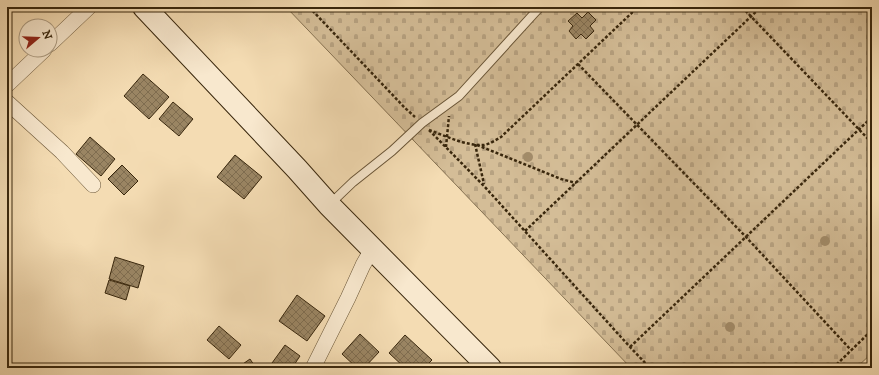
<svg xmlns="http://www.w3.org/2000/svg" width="879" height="375" viewBox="0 0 879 375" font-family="'IM FELL DW Pica',serif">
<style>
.cemetery{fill:url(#cemetery-stones);stroke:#867252}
.building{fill:url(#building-cross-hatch);stroke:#39270d}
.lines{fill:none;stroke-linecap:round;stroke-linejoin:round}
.service-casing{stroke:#685436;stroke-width:10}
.minor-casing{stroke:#685436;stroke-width:16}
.secondary-casing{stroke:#39270d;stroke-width:24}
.path{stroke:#39270d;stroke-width:2.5;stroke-dasharray:3 2;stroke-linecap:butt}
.service{stroke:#f8e8ce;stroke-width:8}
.minor{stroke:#f8e8ce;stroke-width:15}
.secondary{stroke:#f8e8ce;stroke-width:22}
.tree{fill:#a38d6b}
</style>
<defs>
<pattern id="cemetery-stones" width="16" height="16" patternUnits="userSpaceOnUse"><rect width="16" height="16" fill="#d4bd97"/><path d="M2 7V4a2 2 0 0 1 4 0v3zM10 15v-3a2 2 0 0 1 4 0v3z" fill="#b7a281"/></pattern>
<pattern id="building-cross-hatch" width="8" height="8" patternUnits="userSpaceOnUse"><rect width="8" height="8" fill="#9a8563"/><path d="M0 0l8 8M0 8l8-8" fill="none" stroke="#7f6d50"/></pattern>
</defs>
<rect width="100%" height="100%" fill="#f4dcb3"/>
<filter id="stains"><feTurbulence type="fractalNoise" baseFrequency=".005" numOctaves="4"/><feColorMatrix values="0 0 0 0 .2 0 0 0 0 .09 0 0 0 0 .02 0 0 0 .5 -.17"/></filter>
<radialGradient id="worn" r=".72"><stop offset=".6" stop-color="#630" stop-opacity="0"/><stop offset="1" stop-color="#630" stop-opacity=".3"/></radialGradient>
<path class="cemetery" d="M 286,7 L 872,7 L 872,353 L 856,368 L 631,368 Z"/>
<path class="building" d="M 588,12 L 596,20 L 590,26 L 594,31 L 586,39 L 581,34 L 576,39 L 569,31 L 573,26 L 568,21 L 577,13 L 582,18 Z
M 143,74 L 169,97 L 149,119 L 124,96 Z
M 173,102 L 193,119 L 179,136 L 159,119 Z
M 90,137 L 115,159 L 101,176 L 76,154 Z
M 235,155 L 262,177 L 244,199 L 217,177 Z
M 122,165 L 138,181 L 124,195 L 108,179 Z
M 115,257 L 144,266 L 138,288 L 109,279 Z
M 109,280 L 130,286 L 126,300 L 105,293 Z
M 297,295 L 325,316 L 307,341 L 279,321 Z
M 219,326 L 241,345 L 229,359 L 207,340 Z
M 360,334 L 379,352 L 364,368 L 357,368 L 342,354 Z
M 405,335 L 432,360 L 424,368 L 405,368 L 389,353 Z
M 285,345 L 300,356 L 292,368 L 279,368 L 272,363 Z
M 250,359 L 256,368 L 237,368 Z"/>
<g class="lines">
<g class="service-casing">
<path id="service" d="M 330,204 L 353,182 L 392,151 L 422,123 L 459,96 L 540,7"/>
</g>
<g class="minor-casing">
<path id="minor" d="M 50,44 L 89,7
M 7,85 L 44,50
M 7,102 L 62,152 L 93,185
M 313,368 L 348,298 L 363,265 L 372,249"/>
</g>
<g class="secondary-casing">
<path id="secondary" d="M 144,7 L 297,169 L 329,205 L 490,368"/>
</g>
<path class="path" d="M 309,7 L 405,108 L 415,117
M 742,7 L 872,143
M 578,64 L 746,237 L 851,350
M 429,130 L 484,186 L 630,347 L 650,368
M 429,130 C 446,136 466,146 484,145 C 490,144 496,140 501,137 L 638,7
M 475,144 L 484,184
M 477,145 L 561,179 L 576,183
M 446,147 L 449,116
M 525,231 L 761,7
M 630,347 L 872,117
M 833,368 L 872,330"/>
<use href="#service" class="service"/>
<use href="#minor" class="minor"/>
<use href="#secondary" class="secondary"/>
</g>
<g class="tree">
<circle cx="528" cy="157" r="5"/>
<circle cx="825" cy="241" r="5"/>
<circle cx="730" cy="327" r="5"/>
</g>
<rect width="879" height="375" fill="none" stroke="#f4dcb3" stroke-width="24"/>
<rect x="8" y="8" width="863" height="359" fill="none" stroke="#39270d" stroke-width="2"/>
<rect x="12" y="12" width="855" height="351" fill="none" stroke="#39270d"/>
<g transform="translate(38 38) rotate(71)"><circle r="19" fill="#f8e8ce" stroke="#ac9b81"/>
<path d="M0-3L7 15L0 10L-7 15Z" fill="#8f2418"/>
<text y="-6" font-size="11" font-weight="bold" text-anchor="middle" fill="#39270d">N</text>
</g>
<rect width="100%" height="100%" filter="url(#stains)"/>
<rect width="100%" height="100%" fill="url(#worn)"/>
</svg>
